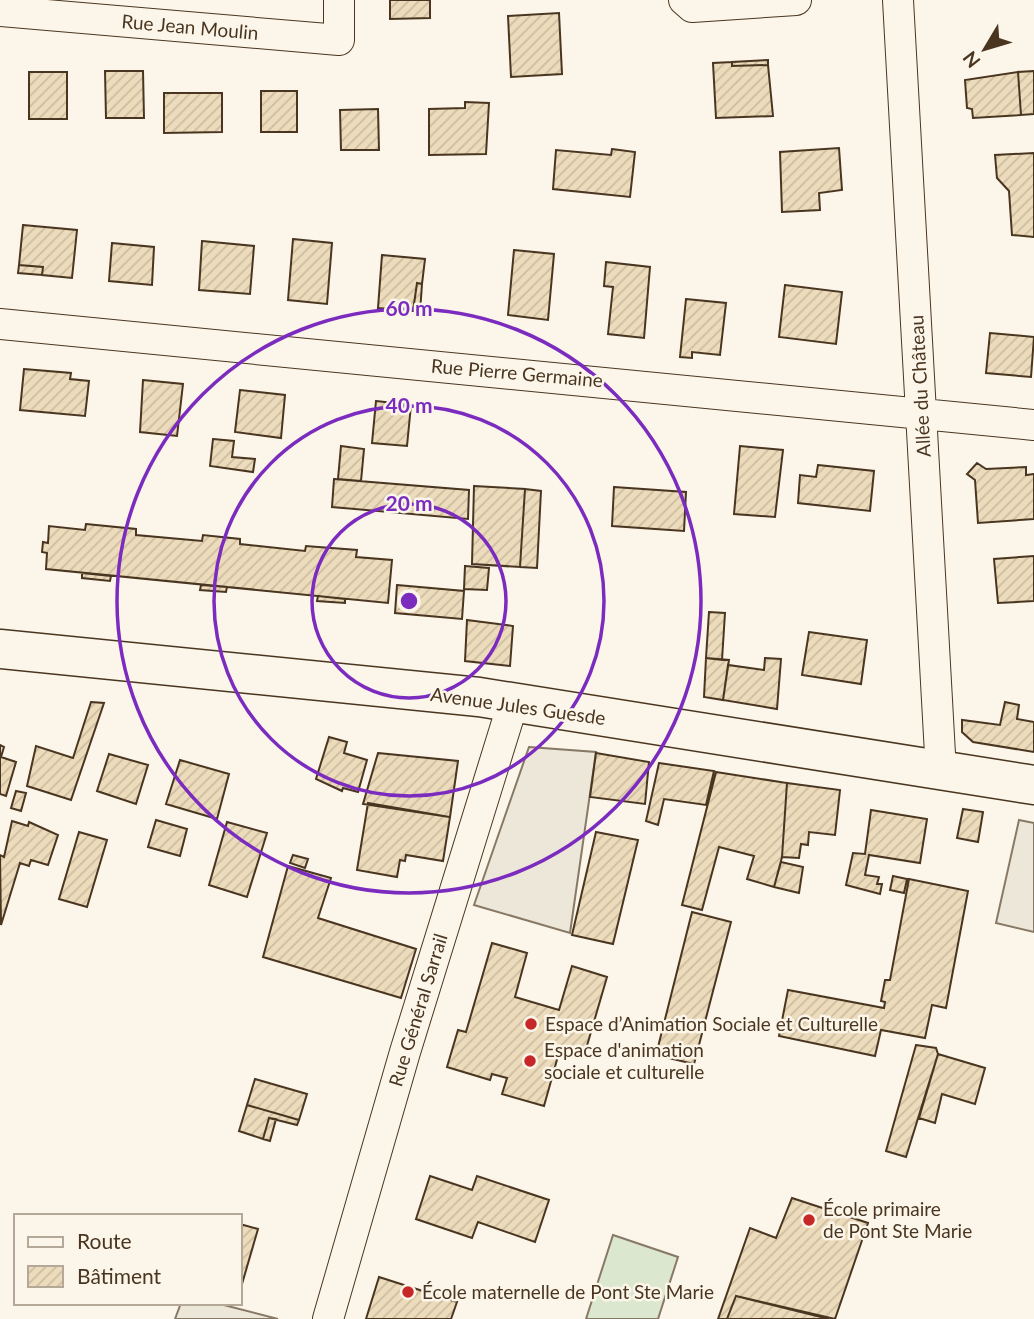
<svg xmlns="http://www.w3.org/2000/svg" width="1034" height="1319" viewBox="0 0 1034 1319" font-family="Lato,sans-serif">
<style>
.green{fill:#dce7d0;stroke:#887966;stroke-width:2}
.parking{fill:#ede7d9;stroke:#887966;stroke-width:2}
.building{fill:url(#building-hatch);stroke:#4a3520;stroke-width:2}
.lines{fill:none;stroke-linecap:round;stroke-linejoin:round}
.street-casing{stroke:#4a3520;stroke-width:32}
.primary-casing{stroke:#4a3520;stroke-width:41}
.street{stroke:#fbf6e9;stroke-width:30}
.primary{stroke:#fbf6e9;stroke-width:38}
.ring{fill:none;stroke:#7b2cbf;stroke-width:3.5}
.poi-dot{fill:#c62828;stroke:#fbf6e9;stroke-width:2.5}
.labels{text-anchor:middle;stroke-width:5;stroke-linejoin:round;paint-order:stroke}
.street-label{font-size:19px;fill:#4a3520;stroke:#fbf6e9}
.poi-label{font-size:19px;fill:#4a3520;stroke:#fbf6e9;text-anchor:start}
.centre{fill:#7b2cbf;stroke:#fbf6e9;stroke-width:3.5}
.ring-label{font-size:21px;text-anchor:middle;font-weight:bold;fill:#7b2cbf;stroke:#fbf6e9;stroke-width:5;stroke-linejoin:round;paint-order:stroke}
</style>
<defs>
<pattern id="building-hatch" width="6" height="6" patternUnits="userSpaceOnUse" patternTransform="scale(1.75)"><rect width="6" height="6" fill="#ecdcbc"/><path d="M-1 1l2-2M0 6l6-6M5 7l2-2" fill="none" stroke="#ccbda1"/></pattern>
</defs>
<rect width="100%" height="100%" fill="#fbf6e9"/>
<path class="green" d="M 613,1235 L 678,1257 L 658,1319 L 586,1319 Z"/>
<path class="parking" d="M 529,747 L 596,752 L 570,933 L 474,905 Z
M 1019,820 L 1034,823 L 1034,932 L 996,923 Z
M 181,1303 L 216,1303 L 278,1319 L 175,1319 Z"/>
<path class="building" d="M 390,0 L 430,0 L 430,18 L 390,19 Z
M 559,13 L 562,74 L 511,77 L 508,16 Z
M 768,60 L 768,65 L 732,66 L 732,62 Z
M 732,62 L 732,66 L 768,65 L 773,116 L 716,118 L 713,63 Z
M 105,71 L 143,71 L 144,118 L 106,118 Z
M 1034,71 L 1034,114 L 1021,115 L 1018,72 Z
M 29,72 L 67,72 L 67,119 L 29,119 Z
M 1018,72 L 1021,115 L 973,118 L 972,109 L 967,108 L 965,80 Z
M 261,91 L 297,91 L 297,132 L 261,132 Z
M 164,93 L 222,93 L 222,132 L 164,133 Z
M 465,102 L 489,103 L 486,154 L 429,155 L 429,109 L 465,108 Z
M 378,109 L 379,150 L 341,150 L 340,110 Z
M 839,148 L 842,190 L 819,193 L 820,210 L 782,212 L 780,152 Z
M 612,149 L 635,152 L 630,197 L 553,189 L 556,150 L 611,155 Z
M 1034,153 L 1034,237 L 1012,235 L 1009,191 L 997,178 L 995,155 Z
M 23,225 L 77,230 L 72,278 L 42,275 L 43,267 L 19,265 Z
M 293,239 L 332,243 L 327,304 L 288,300 Z
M 202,241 L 254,246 L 250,294 L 199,290 Z
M 112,243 L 154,247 L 152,285 L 109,281 Z
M 514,250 L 554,254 L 548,320 L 508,315 Z
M 382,255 L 425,259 L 422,284 L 417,283 L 413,311 L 378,308 Z
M 606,262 L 650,267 L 644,338 L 608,334 L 613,287 L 604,286 Z
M 19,265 L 43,267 L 42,275 L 18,273 Z
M 417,283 L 422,284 L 420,312 L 413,311 Z
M 785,285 L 842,292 L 836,344 L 779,337 Z
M 686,299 L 726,303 L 720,355 L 692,352 L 692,358 L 680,357 Z
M 990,333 L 1034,337 L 1031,377 L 986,373 Z
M 24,369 L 71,373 L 70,379 L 89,381 L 85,416 L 20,410 Z
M 143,380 L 183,384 L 177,436 L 140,432 Z
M 240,390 L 285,395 L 281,438 L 235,432 Z
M 376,401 L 411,405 L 407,446 L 372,443 Z
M 213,439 L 234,441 L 232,457 L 255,459 L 253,472 L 210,466 Z
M 341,446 L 364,449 L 361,481 L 338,479 Z
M 740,446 L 783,450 L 775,517 L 734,514 Z
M 977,463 L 986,469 L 1026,467 L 1026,475 L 1034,474 L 1034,519 L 978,523 L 975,480 L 967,474 Z
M 818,465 L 874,471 L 870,511 L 798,503 L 800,475 L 816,477 Z
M 334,479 L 469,490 L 468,519 L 332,507 Z
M 474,486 L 525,489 L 520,567 L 472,564 Z
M 614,487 L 686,492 L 684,531 L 612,526 Z
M 525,489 L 541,491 L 537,568 L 520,567 Z
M 86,524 L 136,529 L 136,535 L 202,541 L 203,535 L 240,539 L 240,544 L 305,551 L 306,546 L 357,550 L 356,557 L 392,560 L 388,603 L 46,569 L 47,553 L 42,552 L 43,542 L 48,543 L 49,526 L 85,530 Z
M 1034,556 L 1034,601 L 998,603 L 994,559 Z
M 465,566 L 489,568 L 487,590 L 464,589 Z
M 82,573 L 111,576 L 110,581 L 82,578 Z
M 201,585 L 227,587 L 226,592 L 200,590 Z
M 397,585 L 464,591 L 462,619 L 395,613 Z
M 318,596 L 345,599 L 345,603 L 317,601 Z
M 709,612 L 725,613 L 722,660 L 706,658 Z
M 467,620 L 513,626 L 510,666 L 465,661 Z
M 809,632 L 867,640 L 861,684 L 802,675 Z
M 706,658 L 729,660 L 723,700 L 704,697 Z
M 765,658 L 781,659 L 777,709 L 723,700 L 728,665 L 764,670 Z
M 91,702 L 104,703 L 71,800 L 27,786 L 36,746 L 73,758 Z
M 1005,702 L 1019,705 L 1017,719 L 1034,722 L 1034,752 L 973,742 L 962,732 L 962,720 L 1000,725 Z
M 329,737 L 347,742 L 344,753 L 367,760 L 358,792 L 343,788 L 342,791 L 316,779 Z
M 0,745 L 4,747 L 1,757 L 16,762 L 6,796 L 0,794 Z
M 378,753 L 458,761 L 450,817 L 363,804 Z
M 596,753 L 649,762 L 645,804 L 590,797 Z
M 109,754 L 148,765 L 136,804 L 97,791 Z
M 180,760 L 229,774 L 217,819 L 166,804 Z
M 659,763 L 714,771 L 706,805 L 664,799 L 658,825 L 646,821 Z
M 716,772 L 787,783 L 782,857 L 774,887 L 747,879 L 754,856 L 719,847 L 702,910 L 682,905 Z
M 787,783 L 840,790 L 835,835 L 809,832 L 808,845 L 801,844 L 799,858 L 782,857 Z
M 16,791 L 26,793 L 21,811 L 11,808 Z
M 368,803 L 450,817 L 443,861 L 406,855 L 405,861 L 400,860 L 397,877 L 357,870 Z
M 963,809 L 983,812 L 978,842 L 957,838 Z
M 871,810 L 927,819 L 920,863 L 869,855 L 865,875 L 879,877 L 877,884 L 882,884 L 880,894 L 846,885 L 853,853 L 865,854 Z
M 156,820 L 187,829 L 180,856 L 148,847 Z
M 12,821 L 28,826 L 29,822 L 58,835 L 48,865 L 31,860 L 29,866 L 20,863 L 1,925 L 0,855 L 4,857 Z
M 227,822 L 267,833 L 247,897 L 209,885 Z
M 79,832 L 107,840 L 87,907 L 59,899 Z
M 596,832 L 638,840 L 613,944 L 572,935 Z
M 293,855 L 308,859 L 305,868 L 290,863 Z
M 781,862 L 803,867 L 799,893 L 774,887 Z
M 288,866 L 331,878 L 318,918 L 416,949 L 401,998 L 263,957 Z
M 893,876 L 907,879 L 904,893 L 890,890 Z
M 909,879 L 968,891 L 946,1008 L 932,1005 L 925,1038 L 881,1030 L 875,1056 L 779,1036 L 788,990 L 884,1008 L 885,1002 L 881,1001 L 885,980 L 890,980 Z
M 692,912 L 731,922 L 694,1064 L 656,1055 Z
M 492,943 L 527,953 L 515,997 L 559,1010 L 572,966 L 607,977 L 584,1056 L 560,1049 L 544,1106 L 502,1094 L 507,1078 L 492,1074 L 490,1080 L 447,1067 L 458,1030 L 466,1032 Z
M 916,1045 L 936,1048 L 938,1054 L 906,1157 L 886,1151 Z
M 938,1054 L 985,1068 L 975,1104 L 942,1094 L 935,1123 L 919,1118 Z
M 255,1079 L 307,1094 L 299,1120 L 247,1105 Z
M 247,1105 L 299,1120 L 297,1125 L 269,1118 L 263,1139 L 239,1131 Z
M 269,1118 L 276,1119 L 270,1141 L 263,1139 Z
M 430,1176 L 472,1190 L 477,1176 L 549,1200 L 535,1242 L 478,1222 L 472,1238 L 416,1219 Z
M 792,1198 L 868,1223 L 835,1319 L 736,1296 L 727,1319 L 718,1319 L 750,1228 L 776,1238 Z
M 240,1224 L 258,1229 L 242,1284 L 240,1283 Z
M 379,1277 L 457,1302 L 451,1319 L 366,1319 Z
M 736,1296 L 829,1319 L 727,1319 Z"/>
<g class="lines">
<g class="street-casing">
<path id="street" d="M 684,0 L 692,7 L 796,0
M 898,0 L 941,772
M 0,11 L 339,40 L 339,0
M 0,324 L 1034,425
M 328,1319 L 405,1052 L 513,703"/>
</g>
<g class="primary-casing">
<path id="primary" d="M 0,649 L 479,697 L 1034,785"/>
</g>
<use href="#street" class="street"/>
<use href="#primary" class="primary"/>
</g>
<g class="ring">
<circle cx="409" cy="601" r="97"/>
<circle cx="409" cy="601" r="195"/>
<circle cx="409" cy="601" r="292"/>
</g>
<g class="poi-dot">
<circle cx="531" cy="1024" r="7"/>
<circle cx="530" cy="1061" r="7"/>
<circle cx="809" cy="1220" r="7"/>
<circle cx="408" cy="1292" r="7"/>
</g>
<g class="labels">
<g class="street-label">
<text transform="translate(190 27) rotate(5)" y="7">Rue Jean Moulin</text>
<text transform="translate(517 373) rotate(5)" y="7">Rue Pierre Germaine</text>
<text transform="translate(920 386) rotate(-93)" y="7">Allée du Château</text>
<text transform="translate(518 706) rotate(8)" y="7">Avenue Jules Guesde</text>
<text transform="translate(418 1010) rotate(-73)" y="7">Rue Général Sarrail</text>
</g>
<g class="poi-label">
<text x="545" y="1031">Espace d’Animation Sociale et Culturelle</text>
<text x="544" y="1057">Espace d'animation<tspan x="544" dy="22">sociale et culturelle</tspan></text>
<text x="823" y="1216">École primaire<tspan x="823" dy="22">de Pont Ste Marie</tspan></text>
<text x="422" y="1299">École maternelle de Pont Ste Marie</text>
</g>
</g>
<circle cx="409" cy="601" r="10" class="centre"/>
<g class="ring-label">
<text x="409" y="316">60 m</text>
<text x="409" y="413">40 m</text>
<text x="409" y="511">20 m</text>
</g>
<rect x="14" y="1214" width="228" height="91" fill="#fbf6e9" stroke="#b4a999" stroke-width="2"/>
<rect x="28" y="1237" width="35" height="10" fill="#fbf6e9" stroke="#b4a999" stroke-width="2"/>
<text x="77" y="1249" font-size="21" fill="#4a3520">Route</text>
<rect x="28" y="1266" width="35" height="21" fill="url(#building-hatch)" stroke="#b4a999" stroke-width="2"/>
<text x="77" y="1284" font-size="21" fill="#4a3520">Bâtiment</text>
<g transform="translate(985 49) rotate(232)" stroke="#fbf6e9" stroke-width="5" paint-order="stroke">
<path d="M0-5L12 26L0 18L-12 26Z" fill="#4a3520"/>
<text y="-10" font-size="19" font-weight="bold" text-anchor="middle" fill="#4a3520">N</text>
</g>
</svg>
